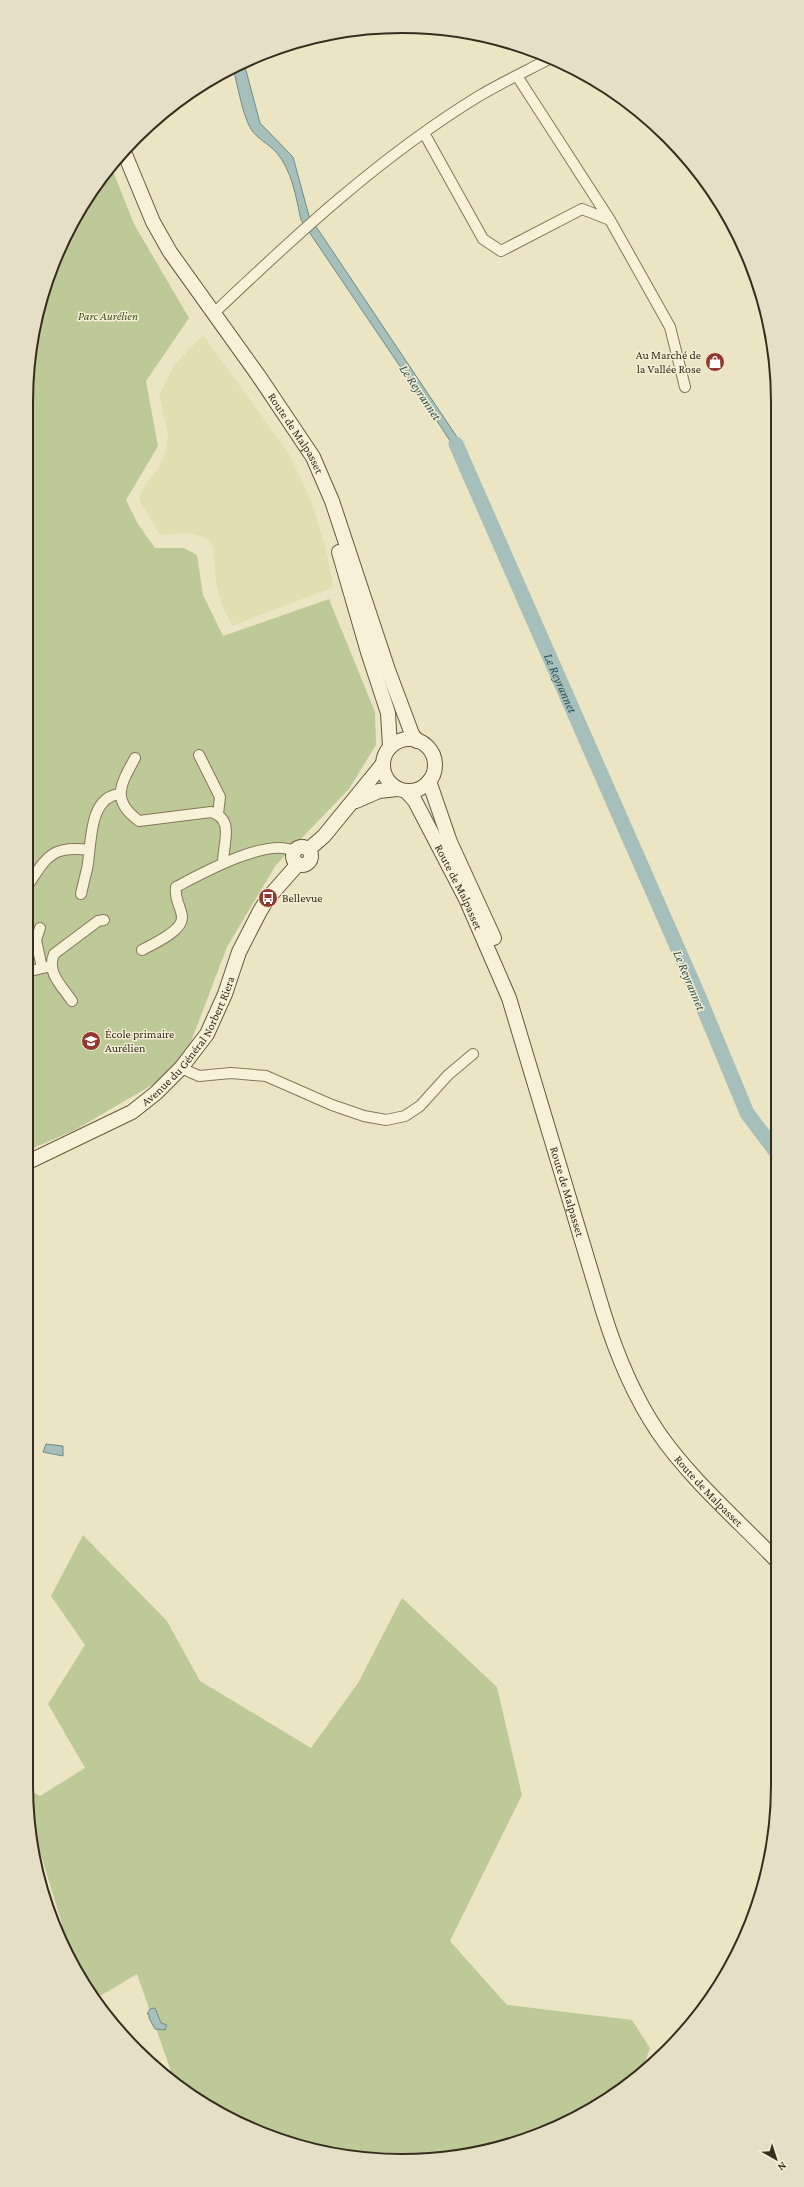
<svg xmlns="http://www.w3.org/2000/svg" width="804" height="2187" viewBox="0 0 804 2187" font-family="'Crimson Pro',serif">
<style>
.farmland{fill:#e1dfb2}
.green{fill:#bec998}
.water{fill:#a6bfbb;stroke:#6d8d89}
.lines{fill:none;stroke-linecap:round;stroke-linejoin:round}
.river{stroke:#a6bfbb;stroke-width:15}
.street-casing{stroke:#85775b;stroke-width:12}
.secondary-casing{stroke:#67583f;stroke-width:16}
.street{stroke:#f7f1d7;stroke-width:10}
.secondary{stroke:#f7f1d7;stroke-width:14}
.labels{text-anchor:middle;stroke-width:3;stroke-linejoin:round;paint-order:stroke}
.park-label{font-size:12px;font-style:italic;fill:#425226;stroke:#f4eed3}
.poi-label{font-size:12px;fill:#362d1f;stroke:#f4eed3;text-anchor:start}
.street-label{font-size:12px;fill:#362d1f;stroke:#f4eed3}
.water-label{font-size:13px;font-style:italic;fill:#2f5355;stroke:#f4eed3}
.rim{fill:none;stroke:#362d1f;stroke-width:2}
</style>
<rect width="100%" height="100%" fill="#ece5c4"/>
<path class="farmland" d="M 203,335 L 288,452 L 311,500 L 326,549 L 334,587 L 232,626 L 221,603 L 216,583 L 213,547 L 207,539 L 188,533 L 160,535 L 139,500 L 141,492 L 160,465 L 166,451 L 168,435 L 159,395 L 174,365 Z"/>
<path class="green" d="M 111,166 L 134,224 L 189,318 L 146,381 L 158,446 L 126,500 L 138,524 L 155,548 L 184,548 L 197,555 L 203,595 L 223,636 L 329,599 L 375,712 L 376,745 L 349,789 L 276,865 L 227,947 L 181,1068 L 75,1130 L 26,1151 L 26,402 L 39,304 L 65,235 L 104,173 Z
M 83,1535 L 167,1621 L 200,1681 L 311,1748 L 358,1683 L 402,1598 L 497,1687 L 522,1795 L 450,1941 L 507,2005 L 632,2020 L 650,2048 L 643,2068 L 611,2098 L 546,2132 L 476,2154 L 353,2158 L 281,2141 L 214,2111 L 173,2077 L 137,1974 L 95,1999 L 76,1973 L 58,1932 L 62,1924 L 41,1855 L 37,1851 L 27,1789 L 40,1796 L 85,1768 L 48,1704 L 85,1645 L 51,1596 Z"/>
<path class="water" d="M 244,63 L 260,123 L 293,157 L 309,216 L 465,449 L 467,461 L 462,463 L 460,456 L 441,427 L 301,220 C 296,197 292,170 276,152 C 269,144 256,138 251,129 C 242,114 238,86 233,68 Z
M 46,1444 L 63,1446 L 63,1456 L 43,1452 Z
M 155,2008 L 161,2023 L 167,2025 L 165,2030 L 155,2029 L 149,2018 L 149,2014 L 147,2014 L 150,2009 Z"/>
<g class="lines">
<path class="river" id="s1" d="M 456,444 L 696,990 L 747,1113 L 777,1153"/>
<g class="street-casing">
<path id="street" d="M 517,76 L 610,220 L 670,327 L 685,387
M 424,133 L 483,239 L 501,251 L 582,209 L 610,220
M 214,313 C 297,234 381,156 479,96 C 501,83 524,72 547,60
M 199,755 L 220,797 L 218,814
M 135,758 C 121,784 110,800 139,821 L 211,812 C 235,819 223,843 223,863
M 26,888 C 46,859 49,845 89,850
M 81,894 C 83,885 85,877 87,869 C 92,847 87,797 120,794
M 40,928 L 36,940 L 42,968
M 142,950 C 153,944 183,931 182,917 C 181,906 174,899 176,887 C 201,874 267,837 294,851
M 26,972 L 47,967
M 72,1001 C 62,986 46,973 54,954 L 98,921 L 104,920
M 181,1068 L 199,1076 L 231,1073 L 266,1076 L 332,1105 L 364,1116 L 386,1120 L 405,1116 L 420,1106 L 448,1075 L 473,1054
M 26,1533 L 27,1535"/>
</g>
<g class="secondary-casing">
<g id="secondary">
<path id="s2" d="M 124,152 L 153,222 L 170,252 L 258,375 L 313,457 L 332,501 L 388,670 L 412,734 L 417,741"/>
<path d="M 339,552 L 368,652 L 388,713 L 390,747"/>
<circle cx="409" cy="765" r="26"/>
<path d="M 429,781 L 450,842 L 494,938"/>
<path id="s3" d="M 406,791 L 415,801 L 466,899 L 509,998 L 603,1311 C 616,1353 633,1395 658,1432 C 691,1480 737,1519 777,1561"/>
<path d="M 356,801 L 379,791 L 397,789"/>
<circle cx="302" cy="856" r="9"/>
<path d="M 309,849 L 324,836 L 382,765"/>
<path id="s4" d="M 26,1163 L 132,1112 L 156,1093 L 181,1068 L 207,1034 L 225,994 L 239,952 L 260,911 L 268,898 L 298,864"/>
</g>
</g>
<use href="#street" class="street"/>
<use href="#secondary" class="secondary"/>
</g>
<defs>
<g id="shop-disc" transform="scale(1)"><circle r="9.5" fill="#91392e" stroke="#f4eed3"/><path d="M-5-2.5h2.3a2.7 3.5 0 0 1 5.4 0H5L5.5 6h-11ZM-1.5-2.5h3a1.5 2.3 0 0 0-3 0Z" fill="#fff"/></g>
<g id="bus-disc" transform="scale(1)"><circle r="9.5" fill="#91392e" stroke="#f4eed3"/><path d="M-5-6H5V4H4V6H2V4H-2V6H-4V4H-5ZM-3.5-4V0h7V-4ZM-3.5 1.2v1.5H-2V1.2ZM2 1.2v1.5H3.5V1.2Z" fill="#fff"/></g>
<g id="school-disc" transform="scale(1)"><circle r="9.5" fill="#91392e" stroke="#f4eed3"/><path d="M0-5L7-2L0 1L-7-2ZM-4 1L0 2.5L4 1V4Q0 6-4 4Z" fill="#fff"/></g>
</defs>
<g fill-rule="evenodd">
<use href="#shop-disc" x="715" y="362"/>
<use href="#bus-disc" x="268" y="898"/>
<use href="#school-disc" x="91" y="1041"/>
</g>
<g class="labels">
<g class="park-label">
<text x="108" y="320">Parc Aurélien</text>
</g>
<g class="poi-label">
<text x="701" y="359" text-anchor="end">Au Marché de<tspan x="701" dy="14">la Vallée Rose</tspan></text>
<text x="282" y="902">Bellevue</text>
<text x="105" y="1038">École primaire<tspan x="105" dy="14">Aurélien</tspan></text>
</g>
<g class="street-label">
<text dy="4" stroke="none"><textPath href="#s2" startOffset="331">Route de Malpasset</textPath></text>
<text dy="4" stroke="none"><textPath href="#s3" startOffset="110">Route de Malpasset</textPath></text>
<text dy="4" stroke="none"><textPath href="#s4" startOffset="210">Avenue du Général Norbert Riera</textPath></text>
<text dy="4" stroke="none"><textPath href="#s3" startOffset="434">Route de Malpasset</textPath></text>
<text dy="4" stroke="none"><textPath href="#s3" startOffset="770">Route de Malpasset</textPath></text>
</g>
<g class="water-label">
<text transform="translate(421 392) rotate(56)" y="5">Le Reyrannet</text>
<text dy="5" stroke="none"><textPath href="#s1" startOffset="261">Le Reyrannet</textPath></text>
<text transform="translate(690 980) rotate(67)" y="5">Le Reyrannet</text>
</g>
</g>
<path d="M0 0H804V2187H0ZM402 33H402A369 369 0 0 1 771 402V1785A369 369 0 0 1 402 2154H402A369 369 0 0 1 33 1785V402A369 369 0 0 1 402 33Z" fill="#e5dfc5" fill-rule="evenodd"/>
<path class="rim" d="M402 33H402A369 369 0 0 1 771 402V1785A369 369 0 0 1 402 2154H402A369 369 0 0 1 33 1785V402A369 369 0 0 1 402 33Z"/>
<g transform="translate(776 2159) rotate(141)" stroke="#f4eed3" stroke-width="3" paint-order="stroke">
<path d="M0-3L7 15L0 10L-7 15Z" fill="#362d1f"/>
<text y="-6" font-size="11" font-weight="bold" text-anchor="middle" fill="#362d1f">N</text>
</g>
</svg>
